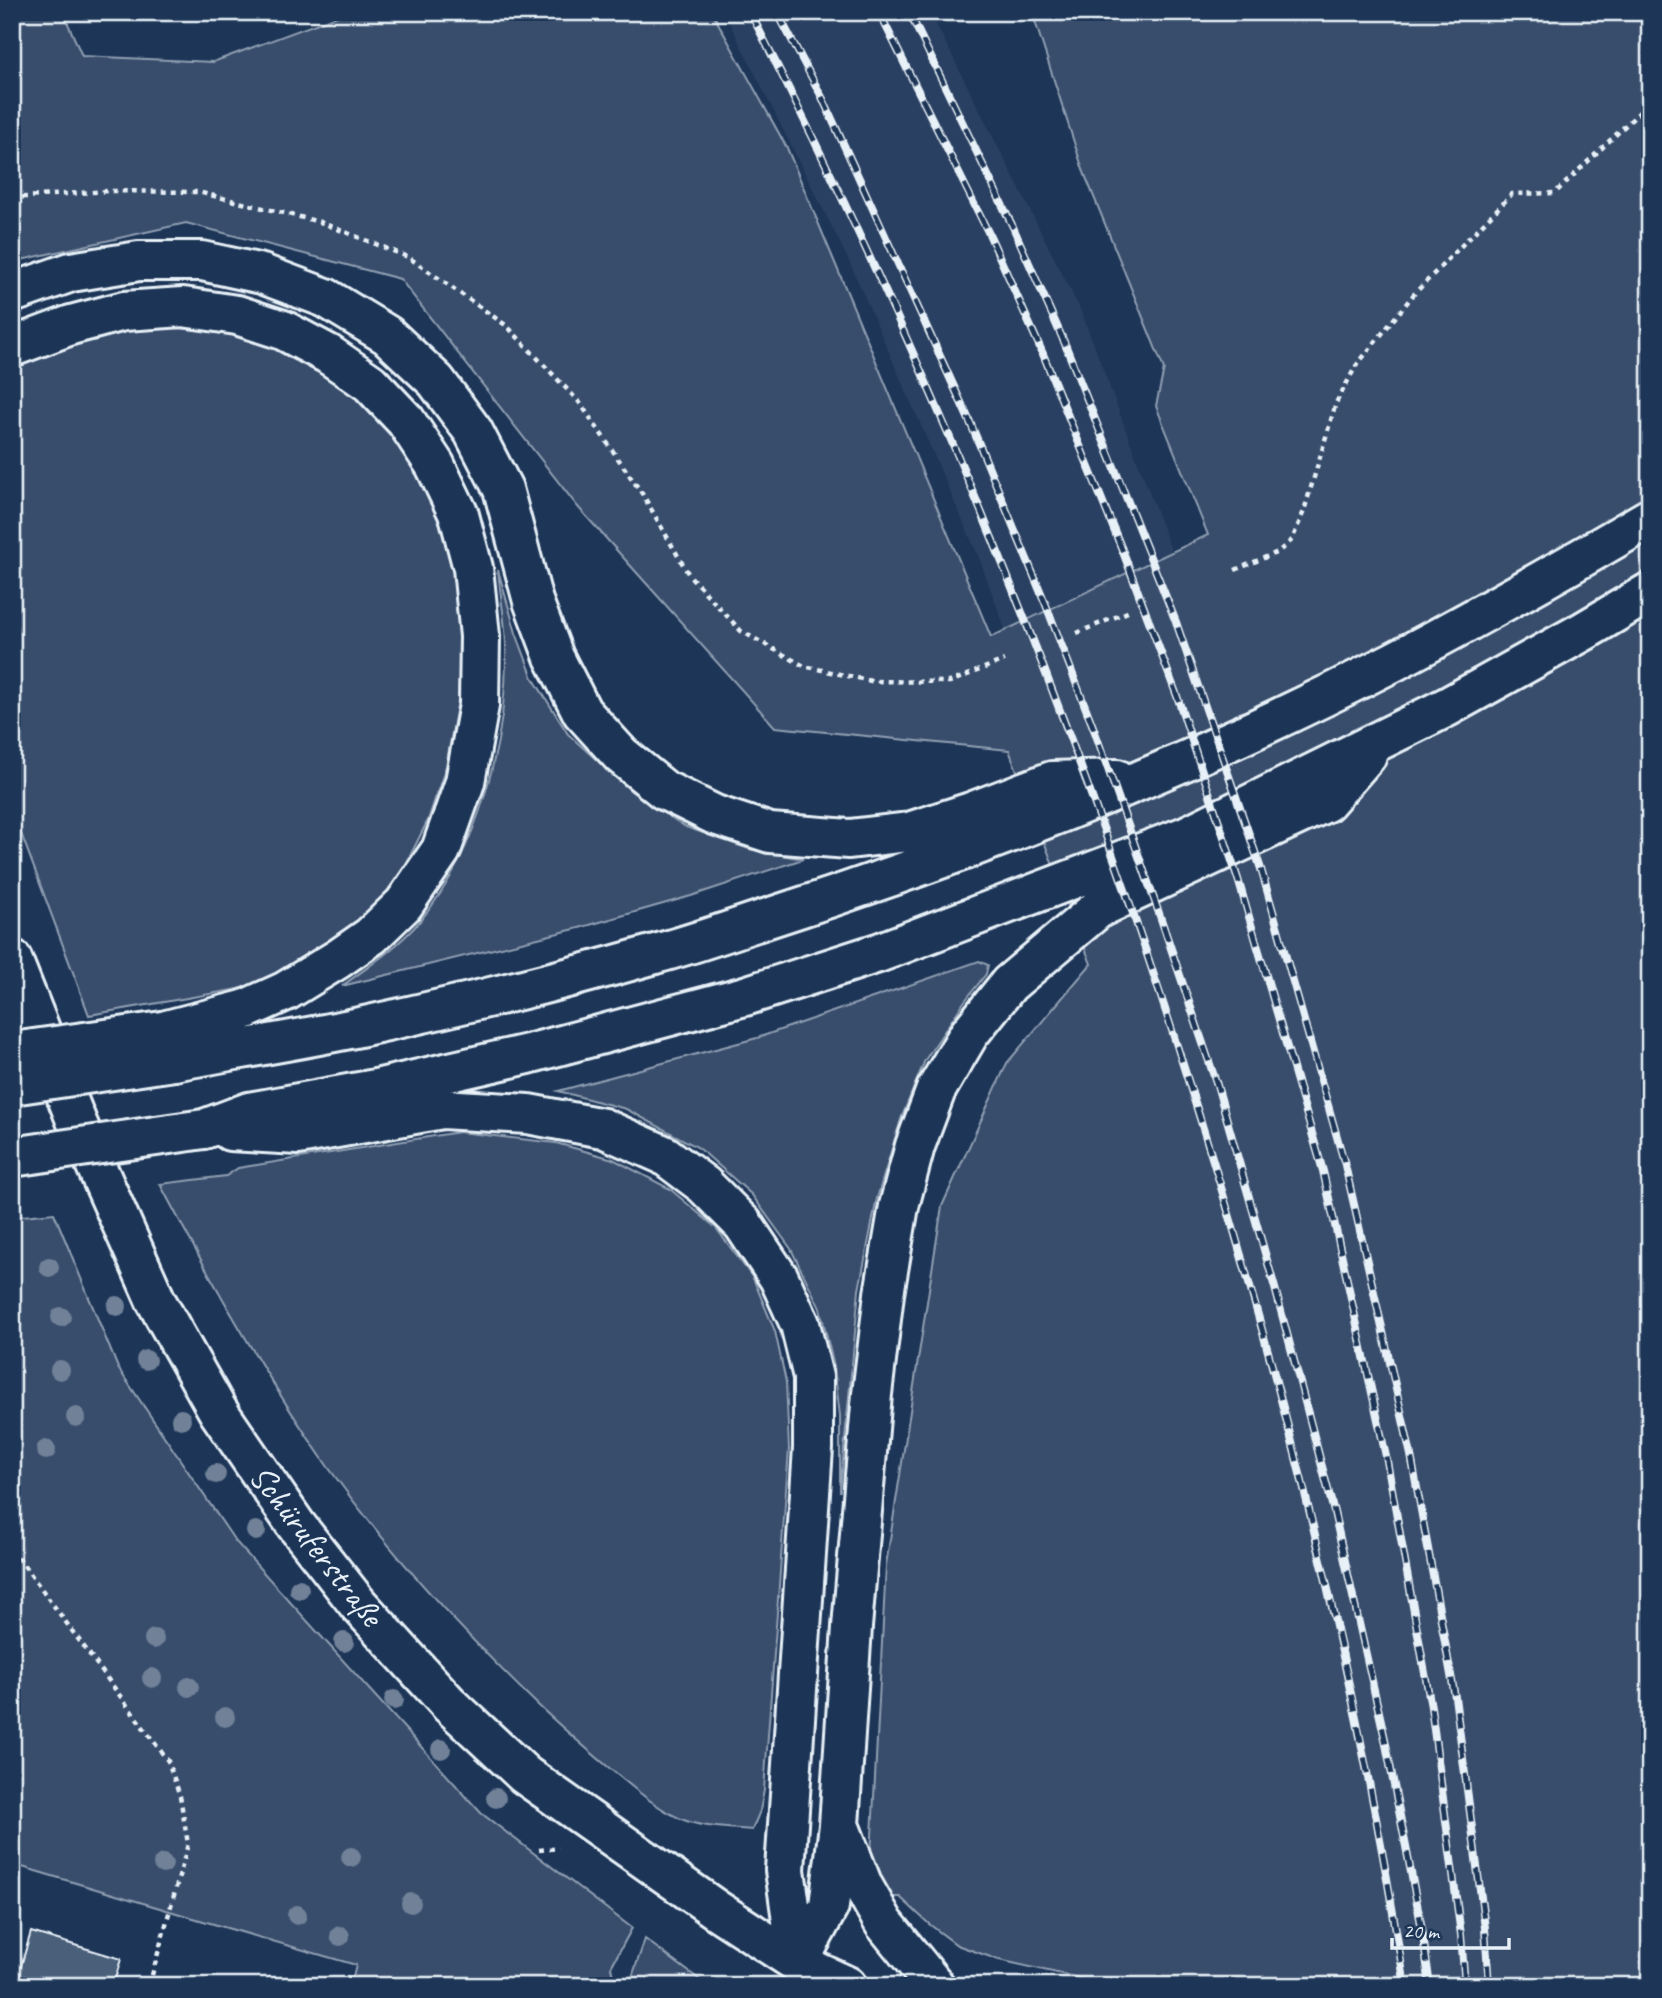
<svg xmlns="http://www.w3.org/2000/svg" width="1662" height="1998" viewBox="0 0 1662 1998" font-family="Caveat,sans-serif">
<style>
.built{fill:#2a4162}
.green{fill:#374d6c;stroke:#909fb2;stroke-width:2}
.building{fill:#495e7a;stroke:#e8f1f8;stroke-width:2}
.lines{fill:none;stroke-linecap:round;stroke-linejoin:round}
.secondary-casing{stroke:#e8f1f8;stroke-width:44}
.highway-casing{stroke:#e8f1f8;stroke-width:44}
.path{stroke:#e8f1f8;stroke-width:4.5;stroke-dasharray:5 5;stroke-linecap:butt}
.secondary{stroke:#1d3557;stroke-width:38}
.highway{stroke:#1d3557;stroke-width:38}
.rail-casing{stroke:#e8f1f8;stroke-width:8}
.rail{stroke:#1d3557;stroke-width:5;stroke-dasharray:16;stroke-linecap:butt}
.highway-bridge-casing{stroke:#e8f1f8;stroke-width:44;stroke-linecap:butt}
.highway-bridge{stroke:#1d3557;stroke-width:38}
.tree{fill:#708198}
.labels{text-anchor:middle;stroke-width:5;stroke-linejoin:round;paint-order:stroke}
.street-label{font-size:35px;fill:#e8f1f8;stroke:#1d3557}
</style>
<rect width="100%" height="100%" fill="#1d3557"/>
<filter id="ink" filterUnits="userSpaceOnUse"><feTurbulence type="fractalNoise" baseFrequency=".0143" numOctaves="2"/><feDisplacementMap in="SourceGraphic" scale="14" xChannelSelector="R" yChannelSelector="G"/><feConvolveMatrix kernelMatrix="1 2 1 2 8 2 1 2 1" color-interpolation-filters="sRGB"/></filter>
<g filter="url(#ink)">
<path class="built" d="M 724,12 L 930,12 L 1082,313 L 1219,678 L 1049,750 L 980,560 L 848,259 Z"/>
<path class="green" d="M 12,12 L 63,12 L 82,56 L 213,62 L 348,12 L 712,12 L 787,148 L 991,637 L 1208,535 L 1156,406 L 1164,369 L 1083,170 L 1032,12 L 1650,12 L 1650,1986 L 1115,1986 L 999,1960 L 957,1945 L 929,1924 L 900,1897 L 890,1897 L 871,1855 L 886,1565 L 942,1206 L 1007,1063 L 1091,964 L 1009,750 L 775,727 L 578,507 L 400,279 L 186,223 L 12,262 Z
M 165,327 L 221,332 L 274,346 L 315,366 L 362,400 L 405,448 L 432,501 L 451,558 L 461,636 L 458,700 L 446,766 L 428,820 L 401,874 L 372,910 L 330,947 L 250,987 L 89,1015 L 12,809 L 12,367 L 60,348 L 116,332 Z
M 498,570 L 516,633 L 533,678 L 568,734 L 632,792 L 686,827 L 749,849 L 803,859 L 691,896 L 579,928 L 342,986 C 369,966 398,947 420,921 C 480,849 508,736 506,644 C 505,620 500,594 498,570 Z
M 979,961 L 988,965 L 986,974 L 964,1002 L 925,1060 L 901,1119 L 877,1198 L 859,1290 L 840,1492 L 840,1416 L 834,1367 L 820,1308 L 791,1249 L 752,1195 L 699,1148 L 626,1109 L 558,1091 L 757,1038 Z
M 459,1132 L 556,1143 L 613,1159 L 670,1189 L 716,1228 L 753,1278 L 775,1331 L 786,1382 L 789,1449 L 764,1790 L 760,1811 L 752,1830 C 728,1828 701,1828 679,1818 C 655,1807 634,1788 614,1772 C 588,1750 563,1729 538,1705 C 462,1632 390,1553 328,1467 C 265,1377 211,1280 160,1184 L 226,1176 L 238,1168 Z
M 54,1213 L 118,1368 L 235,1541 L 481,1813 L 632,1928 L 611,1967 L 614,1981 L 624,1986 L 351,1986 L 356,1965 L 227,1928 L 12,1864 L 12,1217 Z
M 645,1939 L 700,1980 L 703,1986 L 629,1986 Z"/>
<path class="building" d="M 31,1932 L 121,1959 L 113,1986 L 15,1986 Z"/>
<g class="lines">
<g class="secondary-casing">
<path id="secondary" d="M 12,959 L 78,1125 L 156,1301 L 218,1411 L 296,1525 L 358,1604 L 449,1704 L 525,1775 L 718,1911 L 798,1963 L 847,1986"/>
</g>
<g class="highway-casing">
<path id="highway" d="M 12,293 L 71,272 L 139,261 L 202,261 L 262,274 L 326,298 L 387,335 L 436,381 L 473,431 L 503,489 L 533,601 L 554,657 L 582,712 L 621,755 L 664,790 L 715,815 L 770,833 L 849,839 L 909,832 L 971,812 L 1052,781 L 1117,779
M 12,347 L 71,325 L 124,311 L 183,307 L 237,315 L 283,330 L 328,354 L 370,383 L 406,421 L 435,465 L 459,515 L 473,568 L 480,636 L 479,705 L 465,782 L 441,850 L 404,904 L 371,936 L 338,959 L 286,991 L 244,1010 L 163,1031
M 174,1061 C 239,1049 304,1039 369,1025 C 465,1004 561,981 655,954 C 693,944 731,930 768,918 C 983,849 1193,765 1393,662 C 1480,616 1565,568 1650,518
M 204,1129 L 249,1112 L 376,1089 L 528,1054 L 745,996 L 878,953 L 1186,836 L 1447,707 L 1584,631 L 1650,592
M 230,1131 L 298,1135 L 442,1109 L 528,1114 L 603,1128 L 664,1155 L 704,1185 L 743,1224 L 779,1278 L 800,1324 L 813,1377 L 813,1448 L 785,1870 L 798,1963
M 841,1830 L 863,1886 L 884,1923 L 935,1986
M 798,1963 L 829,1906 L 839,1825 L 852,1627 L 872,1394 L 884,1294 L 899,1206 L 915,1146 L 936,1090 L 969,1034 L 1009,984 L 1099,908 L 1326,802 L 1367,755"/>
</g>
<path class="path" d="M 12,198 L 107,191 L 198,192 L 320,222 L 408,257 L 507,326 L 580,403 L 643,495 L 689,575 L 741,631 L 804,666 L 871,681 L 950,682 L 1004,660
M 1235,570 L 1278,552 L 1292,540 L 1304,511 L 1336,403 L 1356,366 L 1414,294 L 1512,194 L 1555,193 L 1650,102
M 1077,633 L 1130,611
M 12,1549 L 168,1761 L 180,1796 L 188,1844 L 149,1986
M 539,1850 L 559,1848"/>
<use href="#secondary" class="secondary"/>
<use href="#highway" class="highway"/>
<g class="rail-casing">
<path id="rail" d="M 750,12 C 921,345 1064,693 1178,1049 C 1277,1356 1355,1667 1405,1986
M 777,12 L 822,97 L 970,422 L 1046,605 L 1095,732 L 1160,916 L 1217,1085 L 1275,1288 L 1334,1512 L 1385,1739 L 1422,1929 L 1430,1986
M 879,12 L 990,236 L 1043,354 L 1125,557 L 1177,696 L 1238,879 L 1323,1171 L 1387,1461 L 1431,1707 L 1461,1935 L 1465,1986
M 909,12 L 1013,227 L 1065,344 L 1176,622 L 1261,869 L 1345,1165 L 1411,1455 L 1455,1697 L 1485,1928 L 1489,1986"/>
</g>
<use href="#rail" class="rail"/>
<g class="highway-bridge-casing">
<path id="highway-bridge" d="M 12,1052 L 163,1031
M 12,1085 L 174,1061
M 12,1157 L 204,1129"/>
</g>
<use href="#highway-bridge" class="highway-bridge"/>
</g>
<g class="tree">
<circle cx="49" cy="1267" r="10"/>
<circle cx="117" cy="1306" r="10"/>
<circle cx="61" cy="1317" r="10"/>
<circle cx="146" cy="1360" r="10"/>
<circle cx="60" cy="1370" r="10"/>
<circle cx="76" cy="1417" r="10"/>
<circle cx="181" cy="1419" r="10"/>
<circle cx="46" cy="1450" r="10"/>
<circle cx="216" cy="1474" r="10"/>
<circle cx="256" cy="1531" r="10"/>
<circle cx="299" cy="1589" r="10"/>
<circle cx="154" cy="1639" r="10"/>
<circle cx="344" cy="1642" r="10"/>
<circle cx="152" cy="1678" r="10"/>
<circle cx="189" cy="1687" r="10"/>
<circle cx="394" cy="1700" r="10"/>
<circle cx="225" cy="1717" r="10"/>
<circle cx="441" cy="1749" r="10"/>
<circle cx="496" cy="1798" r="10"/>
<circle cx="351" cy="1857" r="10"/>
<circle cx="163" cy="1864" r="10"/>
<circle cx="411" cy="1903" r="10"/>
<circle cx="297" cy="1915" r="10"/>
<circle cx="340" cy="1936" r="10"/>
</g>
</g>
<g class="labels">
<g class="street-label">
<text transform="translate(317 1545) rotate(52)" y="12">Schüruferstraße</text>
</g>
</g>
<rect width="1662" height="1998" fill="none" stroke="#1d3557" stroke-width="42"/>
<rect x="21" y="21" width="1620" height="1956" fill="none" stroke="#e8f1f8" stroke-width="2.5" filter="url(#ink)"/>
<path d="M1392 1938v10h117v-10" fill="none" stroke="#e8f1f8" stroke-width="3.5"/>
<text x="1403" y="1938" font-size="21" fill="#e8f1f8" stroke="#1d3557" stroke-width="5" paint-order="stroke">20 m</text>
</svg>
